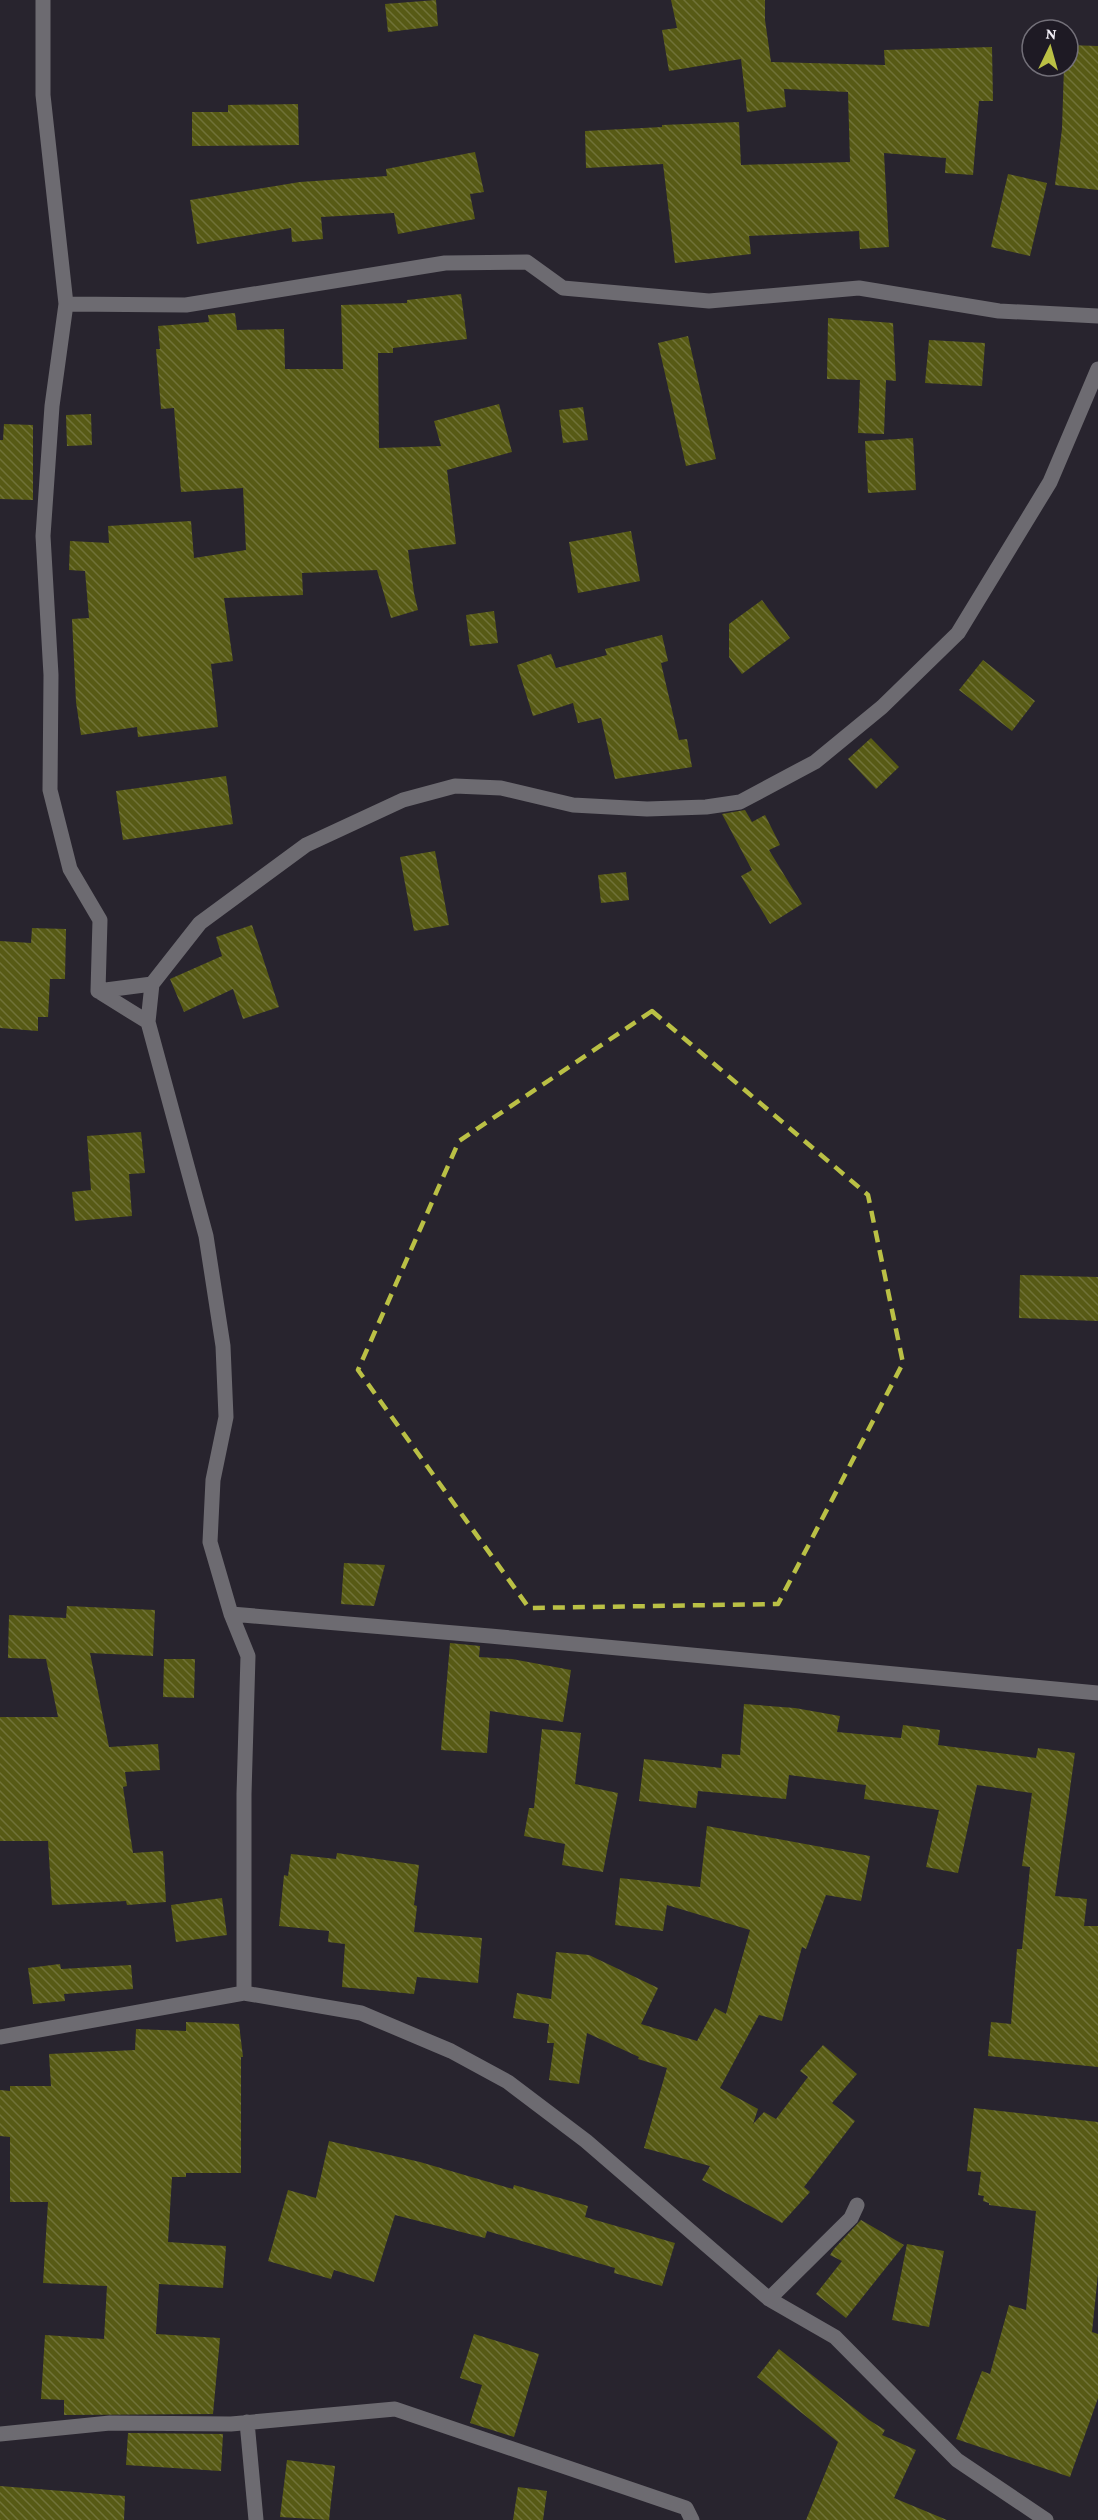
<svg xmlns="http://www.w3.org/2000/svg" width="1098" height="2520" viewBox="0 0 1098 2520" font-family="'Crimson Pro',serif">
<style>
.building{fill:url(#building-back-hatch)}
.lines{fill:none;stroke-linecap:round;stroke-linejoin:round}
.minor{stroke:#6d6b71;stroke-width:15}
.marked{fill:none;stroke:#bac045;stroke-width:4.5;stroke-dasharray:12 8;stroke-linejoin:round}
</style>
<defs>
<pattern id="building-back-hatch" width="6" height="6" patternUnits="userSpaceOnUse" patternTransform="scale(1.5)"><rect width="6" height="6" fill="#575a15"/><path d="M-1 5l2 2M0 0l6 6M5-1l2 2" fill="none" stroke="#707238"/></pattern>
</defs>
<rect width="100%" height="100%" fill="#28242e"/>
<path class="building" d="M 436,0 L 438,26 L 388,32 L 385,4 Z
M 671,0 L 765,0 L 765,20 L 771,62 L 885,65 L 884,50 L 992,47 L 993,101 L 979,101 L 973,175 L 945,173 L 946,158 L 884,153 L 889,247 L 860,249 L 859,231 L 749,236 L 751,254 L 675,263 L 663,164 L 586,168 L 585,131 L 662,127 L 662,125 L 739,122 L 741,165 L 850,162 L 848,92 L 784,89 L 786,107 L 747,112 L 741,59 L 669,71 L 662,30 L 677,28 Z
M 1068,45 L 1098,46 L 1098,190 L 1055,185 L 1062,129 L 1064,66 L 1068,66 Z
M 298,104 L 299,145 L 192,146 L 192,112 L 228,112 L 228,105 Z
M 475,152 L 484,192 L 470,194 L 475,219 L 398,234 L 394,213 L 321,217 L 323,239 L 292,242 L 291,228 L 197,244 L 190,200 L 300,182 L 387,176 L 386,169 Z
M 1008,174 L 1047,183 L 1030,256 L 991,247 Z
M 461,294 L 467,339 L 393,348 L 393,353 L 378,353 L 379,448 L 441,446 L 434,421 L 499,404 L 512,452 L 447,470 L 456,544 L 408,550 L 414,593 L 418,610 L 391,618 L 377,570 L 302,573 L 303,595 L 224,598 L 233,661 L 211,664 L 218,727 L 138,737 L 137,727 L 81,735 L 76,702 L 72,619 L 89,618 L 85,571 L 69,570 L 70,541 L 109,543 L 108,526 L 191,521 L 194,558 L 246,550 L 243,488 L 181,492 L 174,408 L 161,409 L 156,349 L 160,349 L 158,326 L 209,322 L 208,315 L 235,313 L 237,330 L 284,329 L 285,369 L 343,369 L 341,305 L 407,303 L 407,300 Z
M 828,318 L 893,323 L 896,381 L 886,380 L 884,434 L 858,433 L 860,380 L 827,379 Z
M 688,336 L 716,459 L 686,466 L 658,343 Z
M 929,340 L 985,343 L 982,386 L 925,383 Z
M 583,407 L 588,440 L 563,443 L 559,410 Z
M 91,414 L 92,445 L 67,446 L 66,415 Z
M 4,424 L 33,425 L 33,500 L 0,499 L 0,440 L 3,440 Z
M 913,438 L 916,490 L 868,493 L 865,441 Z
M 631,531 L 640,581 L 578,593 L 569,542 Z
M 762,600 L 790,638 L 742,674 L 729,657 L 729,624 Z
M 494,611 L 498,643 L 470,646 L 466,615 Z
M 662,635 L 668,661 L 661,663 L 679,740 L 687,739 L 692,767 L 615,779 L 601,718 L 578,723 L 573,703 L 533,716 L 517,665 L 551,654 L 556,668 L 607,655 L 605,649 Z
M 983,660 L 1035,701 L 1012,731 L 959,690 Z
M 871,738 L 899,767 L 876,789 L 848,759 Z
M 226,776 L 233,824 L 123,840 L 116,791 Z
M 745,810 L 752,822 L 765,815 L 780,845 L 769,850 L 802,904 L 770,924 L 741,876 L 752,870 L 722,814 Z
M 435,851 L 449,925 L 414,931 L 400,857 Z
M 626,872 L 629,900 L 601,903 L 598,875 Z
M 252,925 L 279,1007 L 243,1019 L 233,989 L 184,1012 L 170,979 L 222,956 L 216,937 Z
M 32,928 L 66,929 L 65,979 L 50,979 L 48,1017 L 38,1017 L 38,1031 L 0,1028 L 0,941 L 31,943 Z
M 141,1132 L 145,1173 L 129,1174 L 132,1216 L 75,1221 L 72,1192 L 91,1190 L 87,1136 Z
M 1020,1275 L 1098,1277 L 1098,1321 L 1019,1318 Z
M 344,1563 L 385,1565 L 374,1606 L 341,1604 Z
M 67,1606 L 155,1610 L 153,1656 L 90,1653 L 109,1747 L 158,1744 L 160,1770 L 125,1772 L 127,1786 L 123,1787 L 133,1853 L 163,1851 L 166,1902 L 127,1905 L 126,1901 L 52,1905 L 48,1841 L 0,1841 L 0,1717 L 58,1717 L 46,1659 L 8,1658 L 9,1615 L 66,1618 Z
M 450,1643 L 480,1646 L 479,1657 L 512,1659 L 571,1670 L 563,1722 L 490,1711 L 487,1753 L 441,1750 Z
M 164,1659 L 195,1659 L 194,1698 L 163,1697 Z
M 744,1704 L 795,1708 L 840,1716 L 837,1732 L 901,1738 L 903,1725 L 940,1730 L 938,1745 L 1036,1758 L 1038,1748 L 1075,1753 L 1055,1896 L 1087,1899 L 1084,1926 L 1098,1926 L 1098,2067 L 988,2056 L 991,2022 L 1011,2024 L 1017,1949 L 1022,1949 L 1030,1867 L 1022,1866 L 1032,1793 L 977,1785 L 958,1873 L 926,1867 L 939,1810 L 864,1799 L 866,1785 L 789,1775 L 786,1799 L 698,1791 L 696,1808 L 639,1801 L 644,1759 L 721,1768 L 722,1754 L 740,1755 Z
M 542,1729 L 581,1733 L 575,1784 L 618,1793 L 603,1872 L 562,1865 L 565,1844 L 524,1836 L 529,1808 L 534,1808 Z
M 707,1826 L 870,1856 L 861,1901 L 826,1895 L 806,1949 L 802,1947 L 782,2021 L 759,2015 L 720,2088 L 758,2109 L 753,2124 L 764,2112 L 776,2119 L 808,2077 L 800,2071 L 823,2045 L 857,2074 L 832,2103 L 855,2121 L 804,2187 L 810,2192 L 782,2223 L 702,2180 L 710,2166 L 644,2148 L 667,2068 L 638,2059 L 639,2057 L 587,2033 L 579,2084 L 549,2080 L 554,2043 L 547,2043 L 549,2024 L 513,2018 L 517,1993 L 551,1999 L 556,1952 L 589,1955 L 658,1988 L 641,2024 L 697,2041 L 715,2008 L 726,2014 L 750,1930 L 667,1905 L 663,1931 L 615,1925 L 620,1878 L 700,1887 Z
M 337,1853 L 419,1865 L 414,1905 L 417,1906 L 414,1932 L 482,1938 L 478,1983 L 417,1977 L 414,1994 L 342,1987 L 345,1944 L 328,1942 L 329,1931 L 279,1926 L 284,1875 L 288,1876 L 291,1854 L 336,1859 Z
M 222,1898 L 227,1935 L 176,1942 L 171,1905 Z
M 60,1964 L 61,1969 L 131,1965 L 133,1989 L 64,1994 L 65,2001 L 33,2004 L 28,1968 Z
M 186,2022 L 239,2024 L 243,2057 L 241,2057 L 241,2173 L 186,2173 L 186,2177 L 172,2177 L 168,2242 L 226,2246 L 223,2288 L 159,2284 L 156,2334 L 220,2338 L 213,2414 L 64,2415 L 64,2400 L 41,2399 L 45,2335 L 104,2339 L 107,2286 L 43,2283 L 48,2202 L 10,2202 L 10,2137 L 0,2136 L 0,2090 L 10,2091 L 10,2086 L 51,2086 L 49,2054 L 135,2050 L 136,2029 L 186,2031 Z
M 974,2108 L 1098,2122 L 1098,2274 L 1092,2332 L 1098,2334 L 1098,2398 L 1070,2477 L 956,2439 L 982,2371 L 990,2374 L 1009,2305 L 1026,2310 L 1036,2211 L 989,2205 L 989,2203 L 983,2201 L 984,2196 L 978,2195 L 981,2172 L 967,2171 Z
M 329,2141 L 420,2162 L 513,2189 L 514,2185 L 588,2206 L 585,2217 L 675,2243 L 662,2286 L 614,2273 L 615,2268 L 487,2231 L 485,2238 L 395,2215 L 374,2282 L 334,2270 L 331,2279 L 268,2261 L 288,2190 L 316,2198 Z
M 861,2220 L 904,2245 L 846,2318 L 816,2294 L 842,2261 L 830,2255 L 834,2249 Z
M 907,2244 L 944,2251 L 929,2327 L 892,2320 Z
M 474,2334 L 539,2354 L 514,2437 L 470,2423 L 482,2385 L 460,2378 Z
M 779,2349 L 869,2420 L 885,2430 L 882,2435 L 916,2450 L 894,2498 L 947,2520 L 806,2520 L 838,2442 L 757,2377 Z
M 128,2433 L 223,2434 L 221,2471 L 126,2465 Z
M 287,2460 L 335,2466 L 329,2520 L 280,2517 Z
M 0,2486 L 125,2496 L 124,2520 L 0,2520 Z
M 518,2487 L 547,2491 L 543,2520 L 513,2520 Z"/>
<g class="lines">
<path class="minor" d="M 43,0 L 43,95 L 66,304 L 52,406 L 43,536 L 51,675 L 50,790 L 70,869 L 100,920 L 98,991 L 148,1022
M 66,304 L 186,305 L 445,263 L 527,262 L 563,288 L 709,301 L 859,288 L 999,311 L 1098,316
M 98,991 L 152,984
M 231,1614 L 490,1636 L 1098,1693
M 244,1993 L 244,1794 L 248,1656 L 231,1614 L 210,1542 L 213,1480 L 226,1417 L 223,1346 L 206,1236 L 148,1022 L 152,984 L 200,923 L 306,845 L 403,800 L 455,786 L 501,788 L 573,805 L 647,809 L 706,807 L 740,802 L 815,762 L 882,707 L 958,633 L 1050,482 L 1098,369
M 0,2037 L 244,1993 L 361,2013 L 451,2051 L 508,2082 L 586,2141 L 769,2299 L 835,2337 L 957,2460 L 1046,2520
M 769,2299 L 851,2218 L 857,2205
M 247,2422 L 256,2520
M 0,2434 L 110,2423 L 231,2424 L 395,2409 L 686,2508 L 692,2520"/>
</g>
<path class="marked" d="M 652,1011 L 868,1195 L 903,1363 L 778,1604 L 529,1608 L 358,1370 L 459,1141 Z"/>
<g transform="translate(1050 48) rotate(5)"><circle r="28" fill="#1e1a24" stroke="#737079" stroke-width="1.5"/>
<path d="M0-4.5L10 22L0 15L-10 22Z" fill="#bac045"/>
<text y="-9" font-size="16" font-weight="bold" text-anchor="middle" fill="#f3f0f8">N</text>
</g>
</svg>
